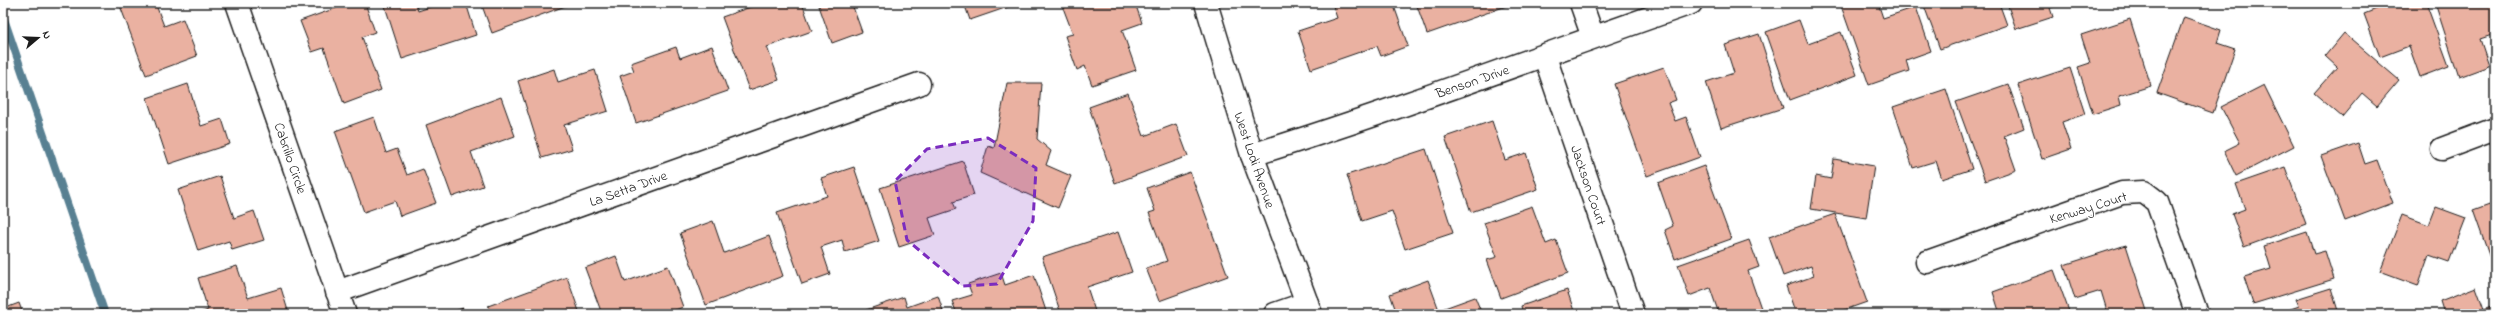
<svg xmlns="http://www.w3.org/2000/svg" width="2498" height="317" viewBox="0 0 2498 317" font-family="'Indie Flower',sans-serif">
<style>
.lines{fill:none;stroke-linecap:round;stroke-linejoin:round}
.stream{stroke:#588092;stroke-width:8}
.building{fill:#eab1a1;stroke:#1c1c1c}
.street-casing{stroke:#1c1c1c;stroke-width:25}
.secondary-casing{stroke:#1c1c1c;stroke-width:25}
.street{stroke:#fff;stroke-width:22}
.secondary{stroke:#fff;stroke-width:22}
.marked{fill:#7b2cbf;fill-opacity:0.2;stroke:#7b2cbf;stroke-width:3;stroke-dasharray:8 5;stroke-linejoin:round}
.labels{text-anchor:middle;stroke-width:3;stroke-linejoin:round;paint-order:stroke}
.street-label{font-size:14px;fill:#1c1c1c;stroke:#fff}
</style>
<rect width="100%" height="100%" fill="#fff"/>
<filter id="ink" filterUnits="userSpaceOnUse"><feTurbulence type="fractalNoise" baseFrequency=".025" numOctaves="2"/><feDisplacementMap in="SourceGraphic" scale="8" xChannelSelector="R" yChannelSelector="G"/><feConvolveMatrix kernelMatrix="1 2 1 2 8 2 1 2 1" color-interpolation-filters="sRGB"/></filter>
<g filter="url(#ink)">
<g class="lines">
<path class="stream" d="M 3,16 L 105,314"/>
</g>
<path class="building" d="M 119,3 L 162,3 L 156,5 L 164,26 L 183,19 L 197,56 L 146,75 Z
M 350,3 L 365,3 L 375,32 L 362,37 L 381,90 L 344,104 L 324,48 L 312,52 L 300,21 Z
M 384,3 L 415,3 L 418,11 L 442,3 L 466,3 L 476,35 L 402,59 Z
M 481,3 L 567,3 L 568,5 L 492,33 Z
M 762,3 L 802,3 L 812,31 L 767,47 L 779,80 L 749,90 L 722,17 Z
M 818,3 L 864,3 L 853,7 L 862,32 L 832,43 Z
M 964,3 L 1007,3 L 1008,7 L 970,20 Z
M 1069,3 L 1135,3 L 1142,23 L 1122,30 L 1136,70 L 1092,85 L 1085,66 L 1077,70 L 1065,36 L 1073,34 L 1062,5 Z
M 1332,3 L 1393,3 L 1408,46 L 1381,56 L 1377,46 L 1311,69 L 1298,31 L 1337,18 Z
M 1416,3 L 1512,3 L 1512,4 L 1427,34 Z
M 1840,3 L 1878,3 L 1883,18 L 1916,7 L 1931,51 L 1906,60 L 1909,71 L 1869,85 Z
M 1923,3 L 1999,3 L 2007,25 L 1940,49 Z
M 2007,3 L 2065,3 L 2050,8 L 2053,17 L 2016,29 Z
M 2378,3 L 2426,3 L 2449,66 L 2420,77 L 2409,46 L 2380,57 L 2364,14 L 2379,8 Z
M 2435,3 L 2495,3 L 2495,34 L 2480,39 L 2489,66 L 2459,77 Z
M 2184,17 L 2221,30 L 2217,43 L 2235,49 L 2213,113 L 2157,93 Z
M 2130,19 L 2151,86 L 2119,96 L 2121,105 L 2093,114 L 2078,67 L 2090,63 L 2081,35 Z
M 1799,20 L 1808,44 L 1841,32 L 1857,75 L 1790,100 L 1766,32 Z
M 2344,33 L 2399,80 L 2377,106 L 2362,93 L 2342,117 L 2314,93 L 2337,67 L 2325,56 Z
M 1759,34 L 1783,108 L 1721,128 L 1706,82 L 1734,73 L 1725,45 Z
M 712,46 L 728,91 L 636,123 L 620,76 L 634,71 L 631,63 L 676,47 L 680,58 Z
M 1664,67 L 1676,100 L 1668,103 L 1675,121 L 1686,117 L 1700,157 L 1647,176 L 1614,84 Z
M 2070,68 L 2085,114 L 2062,122 L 2071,149 L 2042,159 L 2018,85 Z
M 554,69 L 558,82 L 595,70 L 608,111 L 564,125 L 572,149 L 542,158 L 518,81 Z
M 1007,83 L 1041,83 L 1037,139 L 1051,151 L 1046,165 L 1071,176 L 1058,208 L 980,173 L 988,146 L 994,148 Z
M 188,84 L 201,126 L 222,119 L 230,144 L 169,164 L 147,98 Z
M 2008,84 L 2024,128 L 2004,136 L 2016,170 L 1985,181 L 1956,102 Z
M 2264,85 L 2294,146 L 2236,176 L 2224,151 L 2240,143 L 2221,107 Z
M 1946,89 L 1972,169 L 1942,179 L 1936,161 L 1913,168 L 1893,107 Z
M 1128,93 L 1144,136 L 1176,124 L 1188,156 L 1115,183 L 1089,107 Z
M 501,97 L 515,136 L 471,152 L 483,186 L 452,197 L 426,125 Z
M 374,117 L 386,153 L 397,149 L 407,175 L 423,169 L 436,203 L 400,216 L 395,201 L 364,212 L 335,131 Z
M 1492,121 L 1505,160 L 1526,153 L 1538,189 L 1471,212 L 1445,137 Z
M 2358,143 L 2365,164 L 2377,160 L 2393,203 L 2345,221 L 2321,156 Z
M 1426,149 L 1453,233 L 1405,249 L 1392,211 L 1362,221 L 1347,175 Z
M 1834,159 L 1874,166 L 1866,218 L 1811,209 L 1816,176 L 1831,179 Z
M 963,161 L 974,195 L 953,202 L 956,209 L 929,218 L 935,235 L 899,247 L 880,188 Z
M 1704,166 L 1731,239 L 1675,259 L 1665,230 L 1673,226 L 1658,183 Z
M 854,167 L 879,241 L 845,252 L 842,240 L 821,247 L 830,274 L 802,284 L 777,213 L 827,196 L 821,178 Z
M 2285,167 L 2306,224 L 2244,247 L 2232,214 L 2245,209 L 2236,184 Z
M 1190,172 L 1228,276 L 1159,301 L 1146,268 L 1167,261 L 1149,213 L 1155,211 L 1147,188 Z
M 220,176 L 234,218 L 254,211 L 264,240 L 232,250 L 229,241 L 198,251 L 178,190 Z
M 2495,202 L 2495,259 L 2491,261 L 2473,210 Z
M 1532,206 L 1546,244 L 1556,240 L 1568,273 L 1501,298 L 1487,260 L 1497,257 L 1484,223 Z
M 2436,207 L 2466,218 L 2449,262 L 2429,255 L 2418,286 L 2380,272 L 2402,215 L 2429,225 Z
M 1835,214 L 1867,302 L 1833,314 L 1796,314 L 1786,286 L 1814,276 L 1811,266 L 1783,276 L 1769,237 Z
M 713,221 L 724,253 L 769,236 L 783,276 L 706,305 L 680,233 Z
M 1118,232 L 1132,272 L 1087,287 L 1096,314 L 1061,314 L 1042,257 Z
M 2307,232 L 2314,254 L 2325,251 L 2334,279 L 2253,304 L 2244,277 L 2271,269 L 2264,246 Z
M 1749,240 L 1759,267 L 1748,271 L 1763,314 L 1719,314 L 1710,288 L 1689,296 L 1678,265 Z
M 2126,245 L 2148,314 L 2108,314 L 2101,291 L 2075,299 L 2064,265 Z
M 616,256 L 625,282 L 668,266 L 683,307 L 665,314 L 602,314 L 585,268 Z
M 237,266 L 248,298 L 281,288 L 289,314 L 197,314 L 208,310 L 198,278 Z
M 2054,270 L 2070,314 L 2000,314 L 1993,292 Z
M 1001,273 L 1005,285 L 1034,275 L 1047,314 L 957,314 L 952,301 L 972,295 L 968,284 Z
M 567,277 L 580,314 L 491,314 L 488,306 Z
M 1428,280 L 1439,310 L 1475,297 L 1482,314 L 1397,314 L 1390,294 Z
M 2476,287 L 2484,309 L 2495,305 L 2495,314 L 2444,314 L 2440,301 Z
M 2331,288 L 2339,314 L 2277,314 L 2299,306 L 2296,299 Z
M 1567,290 L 1575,314 L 1523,314 L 1521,306 Z
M 938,296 L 944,314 L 867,314 L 866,310 L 904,297 L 907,307 Z
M 19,303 L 23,314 L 3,314 L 3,309 Z
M 463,308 L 465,314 L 447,314 Z"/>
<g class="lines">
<g class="street-casing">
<path id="street" d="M 237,3 L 345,314
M 1581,3 L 1593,37
M 1545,57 L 1633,314
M 2442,149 L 2495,129
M 1252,155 C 1400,109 1545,54 1691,3
M 1927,262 L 2122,193 L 2144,192 L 2157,202 L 2197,314
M 337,292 L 919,84
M 1275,314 L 1307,303"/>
</g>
<g class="secondary-casing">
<path id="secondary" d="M 1206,3 L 1252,155 L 1311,314"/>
</g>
<use href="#street" class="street"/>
<use href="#secondary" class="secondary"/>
</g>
</g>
<path class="marked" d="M 988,138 L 1036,168 L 1033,221 L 997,284 L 962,286 L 907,240 L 895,181 L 927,149 Z"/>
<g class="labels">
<g class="street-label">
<text transform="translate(1472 81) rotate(-19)" y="5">Benson Drive</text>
<text transform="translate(291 158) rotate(71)" y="5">Cabrillo Circle</text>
<text transform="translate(1255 160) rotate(71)" y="5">West Lodi Avenue</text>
<text transform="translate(1589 185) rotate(71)" y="5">Jackson Court</text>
<text transform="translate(628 188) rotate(-20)" y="5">La Setta Drive</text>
<text transform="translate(2088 207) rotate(-17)" y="5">Kenway Court</text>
</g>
</g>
<rect width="2498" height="317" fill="none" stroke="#fff" stroke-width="16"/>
<rect x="8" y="8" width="2482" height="301" fill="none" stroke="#1c1c1c" stroke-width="1.5" filter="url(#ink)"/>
<g transform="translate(38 38) rotate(71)" stroke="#ffffff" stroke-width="3" paint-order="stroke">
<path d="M0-3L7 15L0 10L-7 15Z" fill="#1c1c1c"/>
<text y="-6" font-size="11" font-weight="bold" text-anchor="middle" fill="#1c1c1c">N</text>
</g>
</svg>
